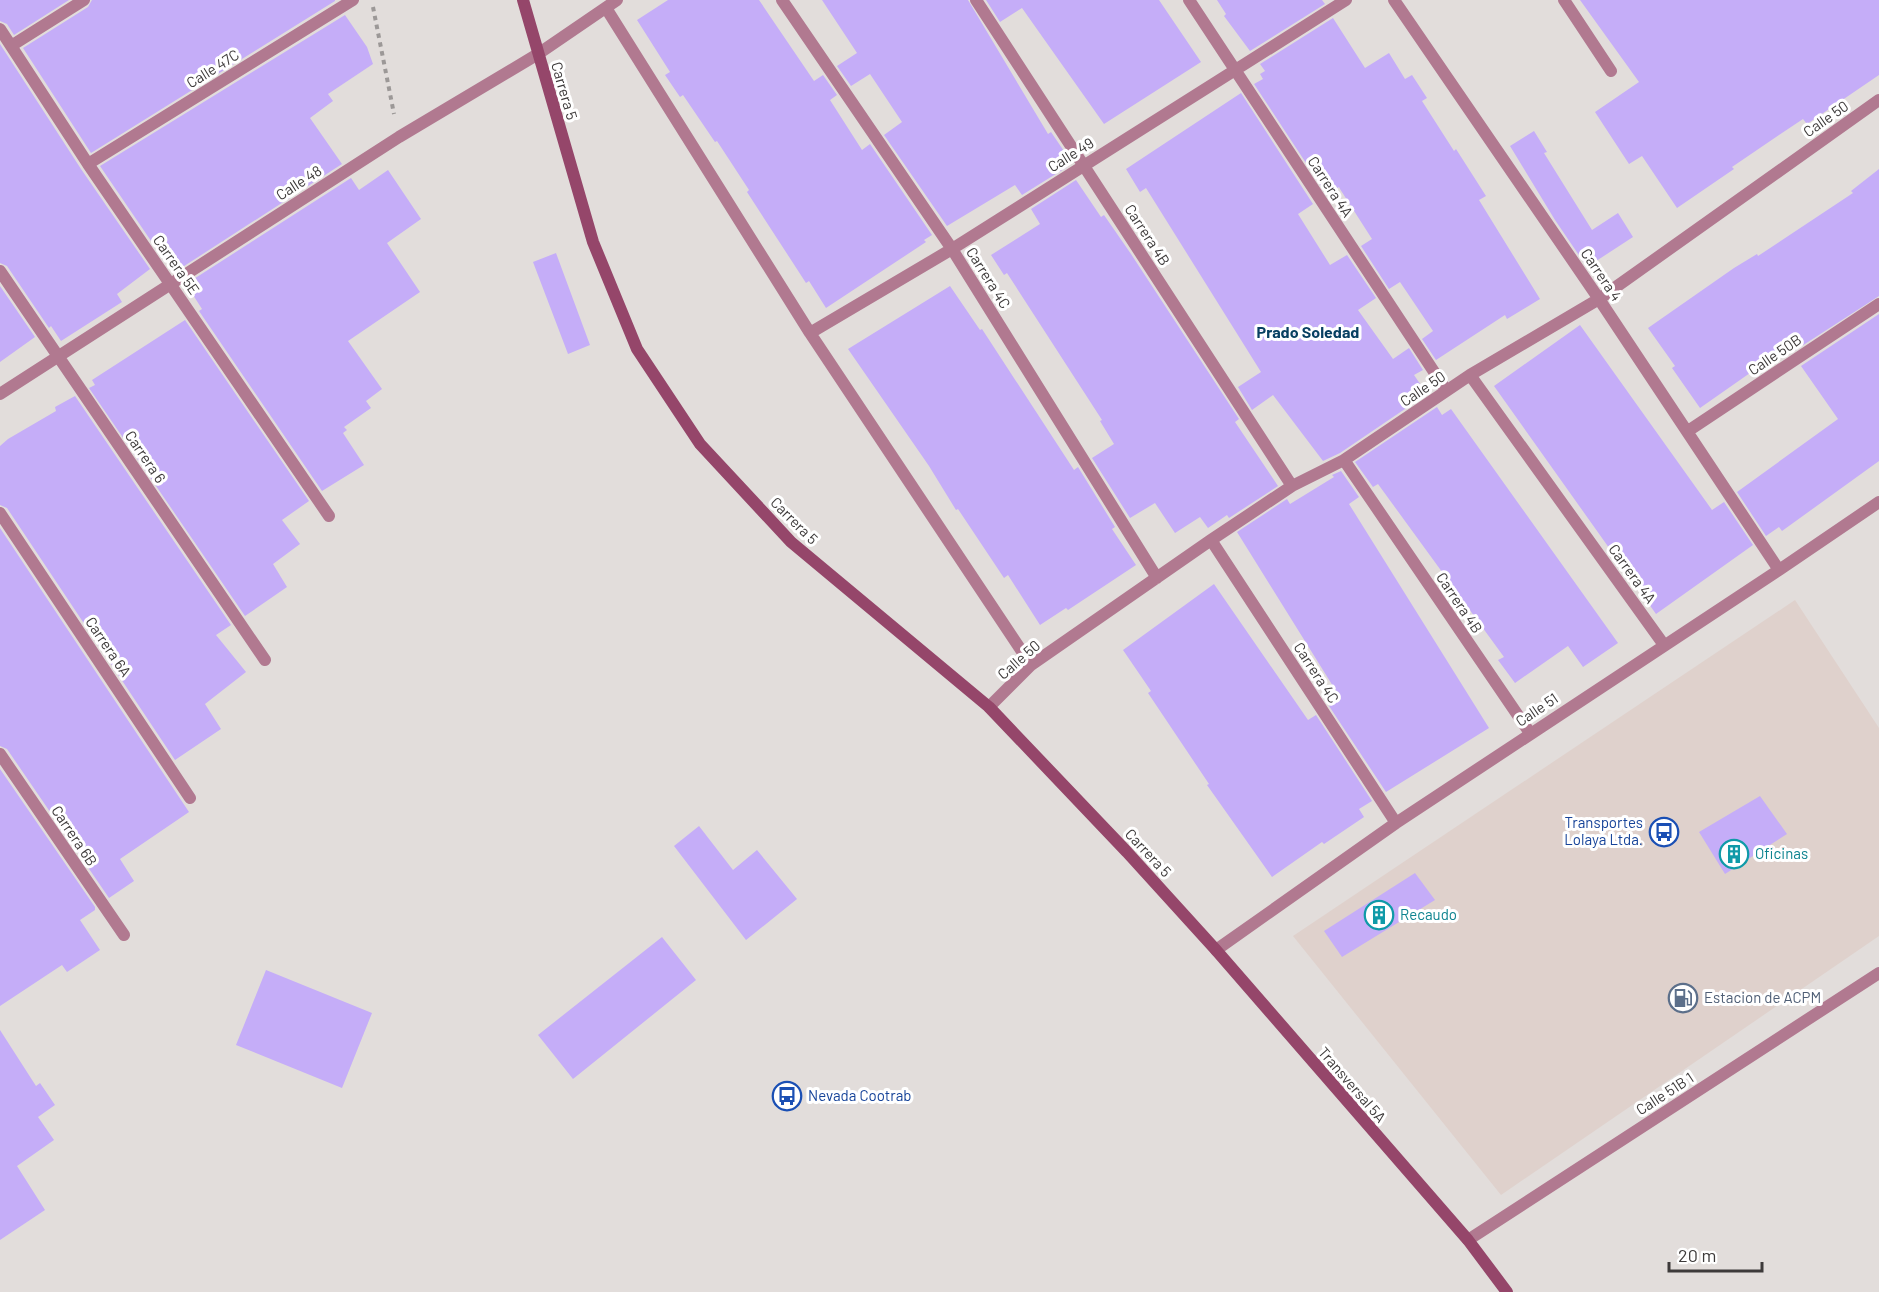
<svg xmlns="http://www.w3.org/2000/svg" width="1879" height="1292" viewBox="0 0 1879 1292" font-family="Barlow,sans-serif">
<style>
.built{fill:#dfd1cc}
.building{fill:#c5adf8}
.lines{fill:none;stroke-linecap:round;stroke-linejoin:round}
.path{stroke:#9c9897;stroke-width:4;stroke-dasharray:4.5 4.5;stroke-linecap:butt}
.street{stroke:#b17990;stroke-width:12}
.secondary{stroke:#95466a;stroke-width:12}
.labels{text-anchor:middle;stroke-width:6;stroke-linejoin:round;paint-order:stroke}
.street-label{font-size:15px;fill:#3d3a3a;stroke:#fff}
.transit-label{font-size:15px;fill:#164399;stroke:#fff;text-anchor:end}
.culture-label{font-size:15px;fill:#0d838f;stroke:#fff;text-anchor:start}
.service-label{font-size:15px;fill:#4e5e75;stroke:#fff;text-anchor:start}
.neighbourhood-label{font-size:16px;font-weight:bold;fill:#073f61;stroke:#fff}
</style>
<rect width="100%" height="100%" fill="#e2dddb"/>
<path class="built" d="M 1795,600 L 1879,728 L 1879,936 L 1501,1195 L 1293,936 Z"/>
<path class="building" d="M 0,0 L 69,0 L 14,35 L 7,24 L 0,21 Z
M 92,0 L 335,0 L 335,1 L 91,153 L 23,48 L 88,7 Z
M 668,0 L 759,0 L 814,81 L 823,75 L 837,95 L 830,100 L 862,150 L 870,144 L 932,235 L 924,240 L 926,242 L 826,308 L 809,281 L 806,283 L 747,192 L 749,190 L 717,141 L 715,142 L 683,95 L 680,97 L 665,75 L 670,72 L 637,20 Z
M 822,0 L 968,0 L 1048,134 L 1051,132 L 1068,157 L 1063,161 L 1067,167 L 1022,195 L 1015,185 L 947,226 L 884,135 L 902,122 L 870,74 L 851,86 L 837,66 L 857,53 Z
M 986,0 L 1159,0 L 1201,62 L 1104,124 L 1022,8 L 1000,22 Z
M 1217,0 L 1322,0 L 1325,4 L 1250,51 L 1224,16 L 1226,14 Z
M 1580,0 L 1879,0 L 1879,75 L 1807,124 L 1803,119 L 1779,135 L 1732,167 L 1734,169 L 1677,208 L 1642,156 L 1629,164 L 1595,112 L 1639,82 Z
M 345,15 L 367,47 L 373,64 L 328,94 L 333,101 L 310,118 L 342,164 L 178,270 L 168,256 L 164,260 L 100,166 Z
M 1333,18 L 1365,68 L 1389,53 L 1405,79 L 1412,75 L 1427,98 L 1422,101 L 1454,151 L 1456,149 L 1486,196 L 1479,200 L 1540,299 L 1507,319 L 1505,315 L 1436,360 L 1422,339 L 1433,331 L 1400,282 L 1389,289 L 1361,246 L 1372,239 L 1340,189 L 1339,187 L 1327,195 L 1254,84 L 1263,79 L 1260,74 L 1265,71 L 1260,64 Z
M 0,44 L 81,169 L 150,269 L 117,294 L 122,302 L 61,341 L 51,326 L 49,328 L 7,266 L 0,263 Z
M 1241,93 L 1313,204 L 1298,214 L 1330,265 L 1347,255 L 1376,298 L 1358,310 L 1393,359 L 1409,348 L 1423,370 L 1414,375 L 1427,394 L 1340,453 L 1323,461 L 1273,395 L 1252,410 L 1238,387 L 1261,372 L 1146,188 L 1140,192 L 1126,169 Z
M 1534,131 L 1547,152 L 1544,153 L 1592,230 L 1618,213 L 1633,237 L 1587,267 L 1555,220 L 1510,146 Z
M 1879,169 L 1879,296 L 1791,353 L 1787,347 L 1700,408 L 1672,368 L 1675,366 L 1648,328 L 1734,268 L 1757,254 L 1758,256 L 1853,193 L 1851,191 Z
M 388,170 L 421,219 L 387,243 L 420,292 L 348,341 L 382,389 L 366,401 L 371,408 L 344,427 L 347,430 L 343,433 L 364,465 L 322,491 L 199,311 L 202,309 L 186,284 L 351,178 L 359,190 Z
M 1076,180 L 1101,217 L 1104,215 L 1131,254 L 1239,419 L 1235,422 L 1278,486 L 1229,518 L 1227,515 L 1208,528 L 1200,517 L 1175,533 L 1155,503 L 1130,518 L 1092,458 L 1114,444 L 1100,421 L 1102,420 L 1007,273 L 1004,275 L 991,255 L 1040,224 L 1031,209 Z
M 556,253 L 590,345 L 568,354 L 533,262 Z
M 0,286 L 35,337 L 0,362 Z
M 950,286 L 980,330 L 982,329 L 1074,470 L 1078,467 L 1115,527 L 1112,529 L 1136,565 L 1068,610 L 1066,608 L 1040,625 L 1008,575 L 1004,578 L 958,509 L 956,510 L 929,466 L 848,349 Z
M 1879,314 L 1879,461 L 1782,531 L 1779,527 L 1766,536 L 1737,492 L 1838,419 L 1801,366 Z
M 185,320 L 309,501 L 282,520 L 300,544 L 273,564 L 287,587 L 245,616 L 89,388 L 95,385 L 92,380 Z
M 1580,325 L 1712,510 L 1724,502 L 1753,545 L 1656,614 L 1494,386 Z
M 75,396 L 231,625 L 216,635 L 246,672 L 205,704 L 221,729 L 175,760 L 7,508 L 0,505 L 0,446 L 8,439 L 56,411 L 55,407 Z
M 1437,407 L 1442,415 L 1451,409 L 1618,643 L 1583,667 L 1568,646 L 1515,683 L 1498,660 L 1504,657 L 1378,484 L 1373,487 L 1355,462 Z
M 1341,471 L 1359,497 L 1349,504 L 1489,728 L 1386,792 L 1329,706 L 1341,699 L 1237,532 L 1287,499 L 1290,504 L 1334,477 L 1332,475 Z
M 0,528 L 189,812 L 120,859 L 134,881 L 109,898 L 7,749 L 0,746 Z
M 1214,584 L 1308,720 L 1316,715 L 1372,801 L 1359,809 L 1364,817 L 1324,844 L 1322,842 L 1272,877 L 1207,785 L 1209,784 L 1148,693 L 1151,691 L 1123,650 Z
M 0,769 L 95,907 L 95,910 L 80,920 L 100,950 L 67,972 L 62,965 L 0,1006 Z
M 1760,796 L 1787,834 L 1725,874 L 1699,832 Z
M 699,826 L 733,870 L 757,850 L 797,899 L 746,940 L 674,846 Z
M 1415,873 L 1435,900 L 1342,957 L 1324,931 Z
M 662,937 L 696,980 L 573,1079 L 538,1035 Z
M 266,970 L 372,1013 L 342,1088 L 236,1045 Z
M 0,1030 L 36,1086 L 40,1083 L 55,1105 L 38,1117 L 54,1140 L 17,1166 L 45,1210 L 0,1240 Z"/>
<g class="lines">
<path class="path" d="M 373,7 L 394,114"/>
<path class="street" d="M 782,0 L 952,249 L 1157,578
M 976,0 L 1292,486
M 1189,0 L 1446,390
M 1394,0 L 1599,299 L 1779,570
M 1564,0 L 1611,71
M 606,8 L 810,333 L 1031,665
M 0,29 L 88,164 L 329,516
M 11,46 L 84,0
M 88,164 L 353,0
M 0,271 L 265,660
M 810,333 L 952,249 L 1346,0
M 1470,375 L 1664,645
M 0,394 L 399,137 L 538,54 L 617,0
M 1688,431 L 1879,304
M 1344,460 L 1530,733
M 0,513 L 190,798
M 1211,540 L 1396,823
M 989,707 L 1031,665 L 1211,540 L 1292,486 L 1344,460 L 1470,375 L 1599,299 L 1879,100
M 0,754 L 124,935
M 1216,950 L 1396,823 L 1779,570 L 1879,502
M 1468,1240 L 1879,973"/>
<path class="secondary" d="M 523,0 L 593,242 L 637,349 L 700,444 L 791,542 L 989,707 L 1127,852 L 1216,950 L 1468,1240 L 1507,1292"/>
</g>
<defs>
<g id="bus-ring" transform="scale(1.5)"><circle r="9.5" fill="#fff" stroke="#1a4fb4" stroke-width="1.5"/><path d="M-5-6H5V4H4V6H2V4H-2V6H-4V4H-5ZM-3.5-4V0h7V-4ZM-3.5 1.2v1.5H-2V1.2ZM2 1.2v1.5H3.5V1.2Z" fill="#1a4fb4"/></g>
<g id="building-ring" transform="scale(1.5)"><circle r="9.5" fill="#fff" stroke="#0f9aa8" stroke-width="1.5"/><path d="M-4-6H4V6H1V3H-1V6H-4ZM-2.5-4.3h1.7v1.8h-1.7ZM.8-4.3h1.7v1.8H.8ZM-2.5-1h1.7V.8h-1.7ZM.8-1h1.7V.8H.8Z" fill="#0f9aa8"/></g>
<g id="fuel-ring" transform="scale(1.5)"><circle r="9.5" fill="#fff" stroke="#5c6f8a" stroke-width="1.5"/><path d="M-5.5-6h7V0h2V4h1.3V-2.5L3-4.5l.8-.8L6-3V5H2.5V1h-1V6h-7ZM-4.2-4.7v3.2H.2V-4.7Z" fill="#5c6f8a"/></g>
</defs>
<g fill-rule="evenodd">
<use href="#bus-ring" x="1664" y="832"/>
<use href="#building-ring" x="1734" y="854"/>
<use href="#building-ring" x="1379" y="915"/>
<use href="#fuel-ring" x="1683" y="998"/>
<use href="#bus-ring" x="787" y="1096"/>
</g>
<g class="labels">
<g class="street-label">
<text transform="translate(213 69) rotate(-32)" y="5">Calle 47C</text>
<text transform="translate(564 91) rotate(74)" y="5">Carrera 5</text>
<text transform="translate(1826 119) rotate(-35)" y="5">Calle 50</text>
<text transform="translate(1071 155) rotate(-32)" y="5">Calle 49</text>
<text transform="translate(299 183) rotate(-33)" y="5">Calle 48</text>
<text transform="translate(1330 187) rotate(57)" y="5">Carrera 4A</text>
<text transform="translate(1147 235) rotate(57)" y="5">Carrera 4B</text>
<text transform="translate(176 265) rotate(55)" y="5">Carrera 5E</text>
<text transform="translate(1601 275) rotate(56)" y="5">Carrera 4</text>
<text transform="translate(988 278) rotate(58)" y="5">Carrera 4C</text>
<text transform="translate(1775 355) rotate(-34)" y="5">Calle 50B</text>
<text transform="translate(1423 389) rotate(-34)" y="5">Calle 50</text>
<text transform="translate(145 457) rotate(56)" y="5">Carrera 6</text>
<text transform="translate(794 521) rotate(45)" y="5">Carrera 5</text>
<text transform="translate(1632 574) rotate(54)" y="5">Carrera 4A</text>
<text transform="translate(1459 603) rotate(56)" y="5">Carrera 4B</text>
<text transform="translate(108 647) rotate(56)" y="5">Carrera 6A</text>
<text transform="translate(1019 660) rotate(-41)" y="5">Calle 50</text>
<text transform="translate(1316 673) rotate(57)" y="5">Carrera 4C</text>
<text transform="translate(1537 710) rotate(-34)" y="5">Calle 51</text>
<text transform="translate(74 836) rotate(56)" y="5">Carrera 6B</text>
<text transform="translate(1148 853) rotate(47)" y="5">Carrera 5</text>
<text transform="translate(1352 1085) rotate(49)" y="5">Transversal 5A</text>
<text transform="translate(1665 1094) rotate(-33)" y="5">Calle 51B 1</text>
</g>
<g class="transit-label">
<text x="1643" y="828">Transportes<tspan x="1643" dy="17">Lolaya Ltda.</tspan></text>
<text x="808" y="1101" text-anchor="start">Nevada Cootrab</text>
</g>
<g class="culture-label">
<text x="1755" y="859">Oficinas</text>
<text x="1400" y="920">Recaudo</text>
</g>
<g class="service-label">
<text x="1704" y="1003">Estacion de ACPM</text>
</g>
<g class="neighbourhood-label">
<text x="1308" y="338">Prado Soledad</text>
</g>
</g>
<path d="M1669 1262v9h93v-9" fill="none" stroke="#3d3a3a" stroke-width="3"/>
<text x="1678" y="1262" font-size="18" fill="#3d3a3a" stroke="#ffffff" stroke-width="4.5" paint-order="stroke">20 m</text>
</svg>
